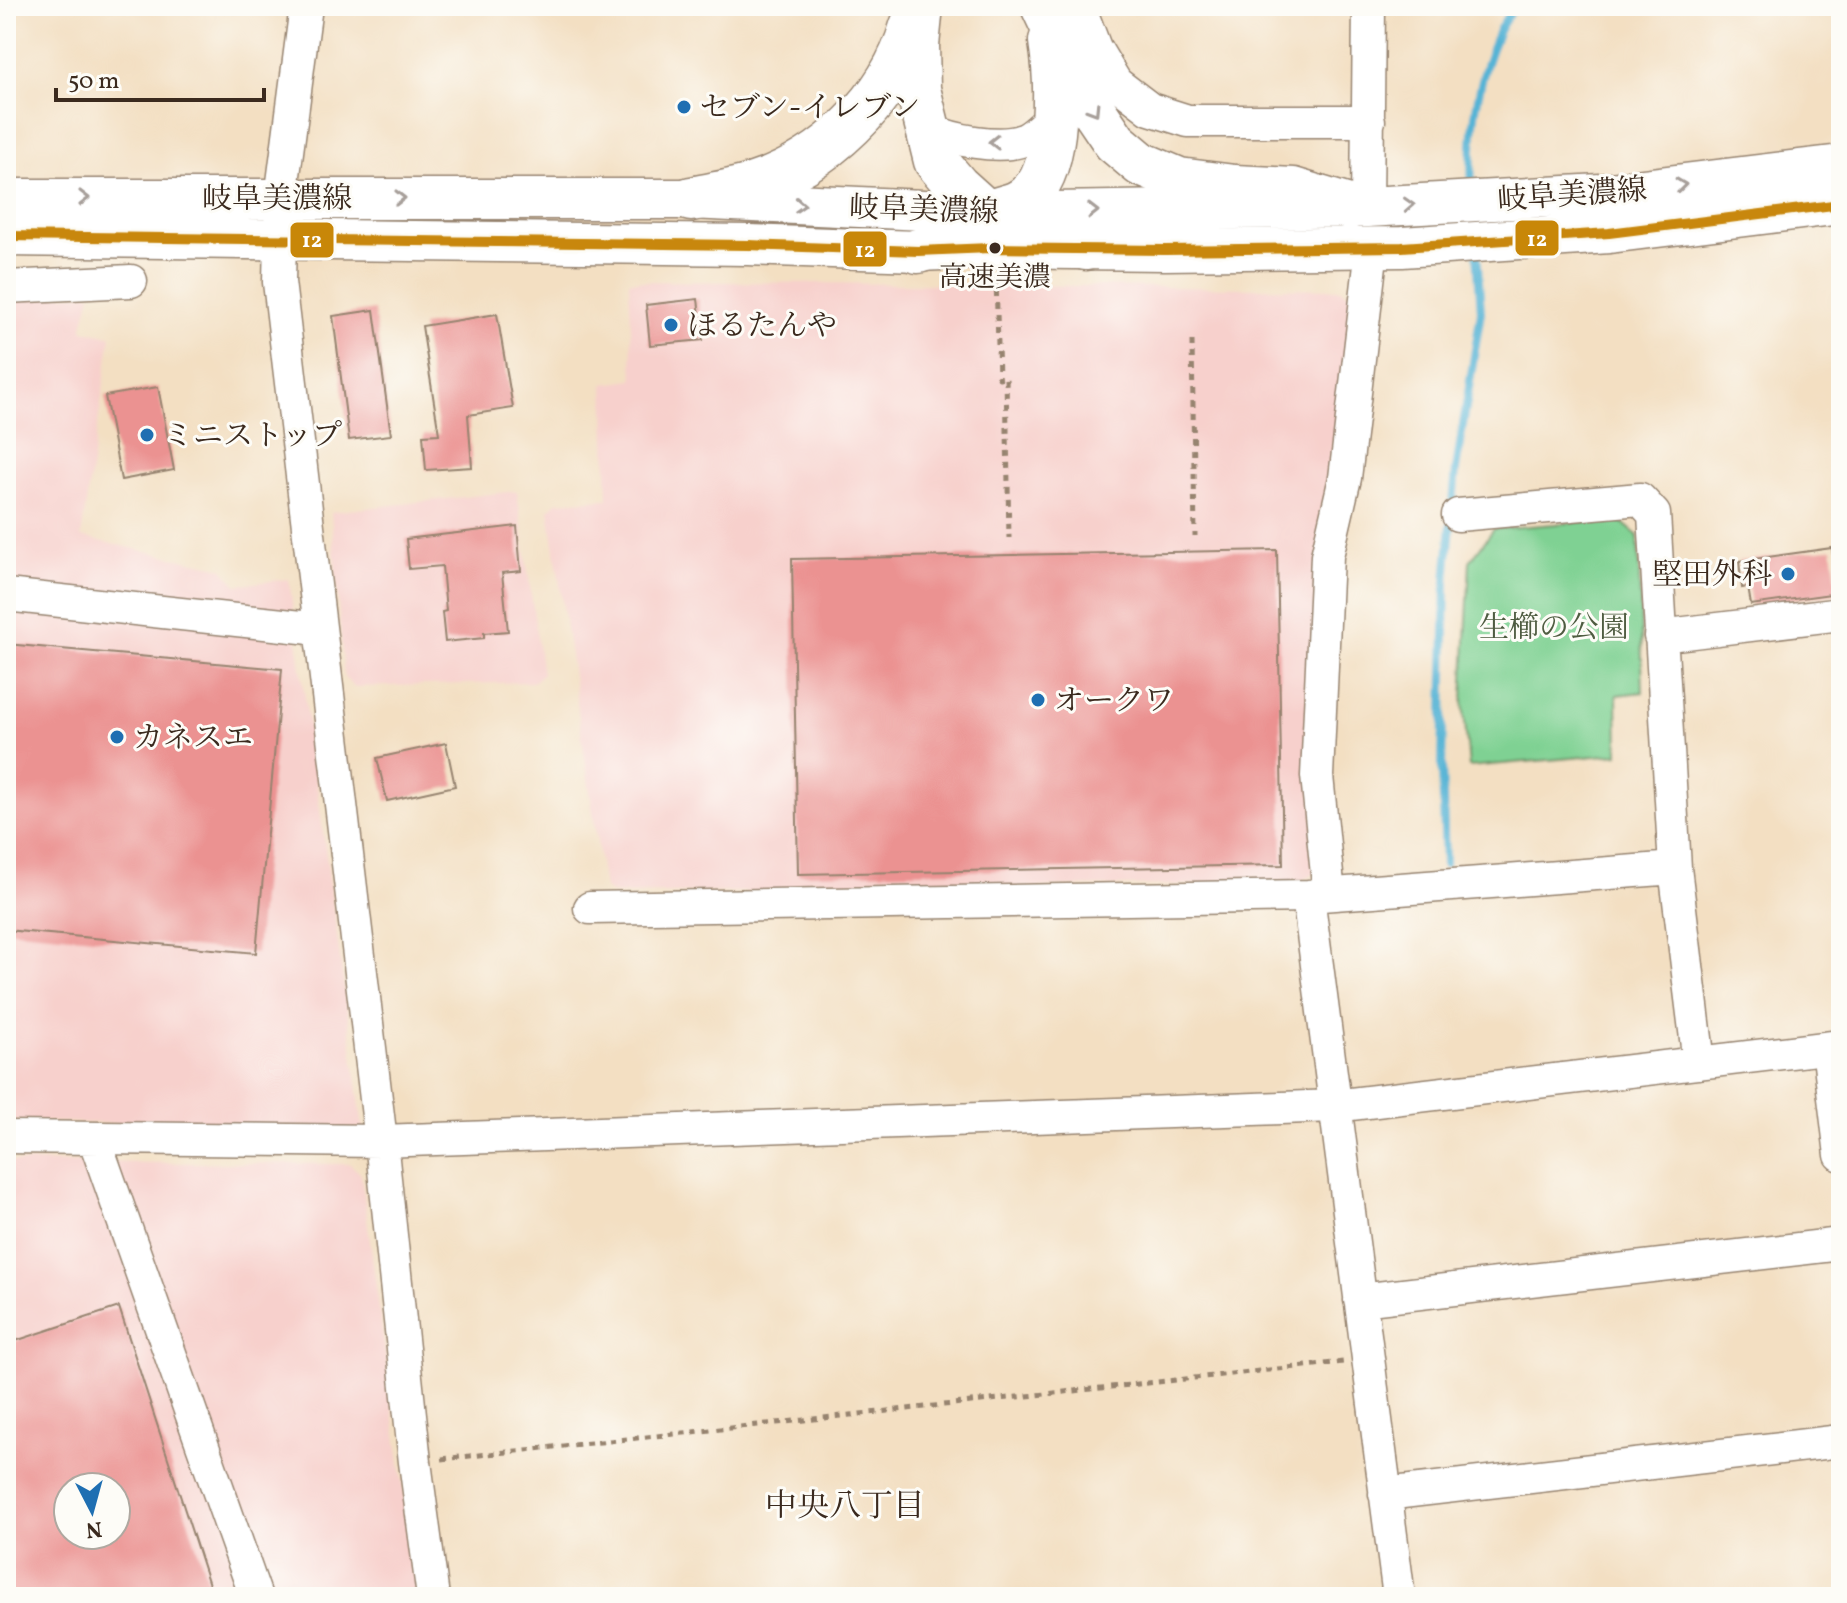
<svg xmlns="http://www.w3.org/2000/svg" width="1847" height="1603" viewBox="0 0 1847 1603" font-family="Vollkorn,'Noto Serif JP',serif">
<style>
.built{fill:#f7d0cc;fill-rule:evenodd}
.park{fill:#7fd193;stroke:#5d7e58;stroke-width:2}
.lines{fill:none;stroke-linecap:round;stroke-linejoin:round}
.stream{stroke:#57b4d5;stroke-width:8}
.building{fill:#eb9291;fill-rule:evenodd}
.minor-casing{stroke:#978470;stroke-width:35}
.major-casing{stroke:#978470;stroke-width:43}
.highway-casing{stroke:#978470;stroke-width:47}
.path{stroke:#978470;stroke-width:5;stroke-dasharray:6 6;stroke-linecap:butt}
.minor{stroke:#fff;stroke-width:32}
.major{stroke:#fff;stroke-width:40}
.highway{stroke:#fff;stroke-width:44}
.bus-1-casing{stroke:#fdfcf7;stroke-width:16}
.bus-1{stroke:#c88708;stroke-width:10}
.oneway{stroke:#a79f9a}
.poi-dot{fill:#1f6fb2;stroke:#fdfcf7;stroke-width:3}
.bus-dot{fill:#3b2a1e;stroke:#fdfcf7;stroke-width:3}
.labels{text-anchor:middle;stroke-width:6;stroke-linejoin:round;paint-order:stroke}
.bus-label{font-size:28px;fill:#3b2a1e;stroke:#fdfcf7}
.poi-label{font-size:30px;fill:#3b2a1e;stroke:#fdfcf7;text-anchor:start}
.street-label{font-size:30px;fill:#3b2a1e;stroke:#fdfcf7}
.park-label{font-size:30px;fill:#4f5c41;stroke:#fdfcf7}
.neighbourhood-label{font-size:32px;fill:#3b2a1e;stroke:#fdfcf7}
.line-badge{stroke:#fdfcf7;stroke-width:3}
.badge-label{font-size:22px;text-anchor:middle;font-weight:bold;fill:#fff}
</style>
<rect width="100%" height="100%" fill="#fdfcf7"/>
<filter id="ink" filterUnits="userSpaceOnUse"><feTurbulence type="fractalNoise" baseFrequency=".0125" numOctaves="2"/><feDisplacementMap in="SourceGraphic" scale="16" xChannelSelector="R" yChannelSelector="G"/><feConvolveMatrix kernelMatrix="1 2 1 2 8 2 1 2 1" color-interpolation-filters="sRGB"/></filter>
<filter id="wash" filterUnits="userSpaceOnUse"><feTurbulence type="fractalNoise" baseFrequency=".006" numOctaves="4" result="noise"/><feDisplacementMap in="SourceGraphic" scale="32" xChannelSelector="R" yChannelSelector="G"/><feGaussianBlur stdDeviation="1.8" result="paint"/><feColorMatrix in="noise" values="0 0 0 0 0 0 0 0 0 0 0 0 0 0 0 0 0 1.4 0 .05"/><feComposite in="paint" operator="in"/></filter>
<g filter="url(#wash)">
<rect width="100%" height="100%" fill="#f3dfc2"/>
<path class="built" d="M 629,281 L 1342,289 L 1353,298 L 1314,873 L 1298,883 L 613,894 L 604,889 L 549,510 L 557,502 L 608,499 L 604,384 L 633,380 Z
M 91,294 L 82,330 L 111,336 L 81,537 L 222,568 L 237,585 L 289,579 L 363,1129 L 6,1121 L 6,298 Z
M 517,491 L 542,674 L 533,682 L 354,687 L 344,677 L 331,512 Z
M 6,1162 L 350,1164 L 361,1174 L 418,1597 L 6,1597 ZM 68,1487 L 116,1487 L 116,1535 L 68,1535 Z"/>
<path class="park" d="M 1618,519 L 1638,536 L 1643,692 L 1617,695 L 1618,754 L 1469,767 L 1463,700 L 1470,561 L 1494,529 Z"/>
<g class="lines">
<path class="stream" d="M 1472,191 C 1469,136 1476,84 1498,33 C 1502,23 1509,16 1513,6
M 1445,864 L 1442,767 L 1446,581 L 1456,469 L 1481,312 L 1477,252"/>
</g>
<g id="blocks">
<path class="building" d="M 698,299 L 703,340 L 650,345 L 646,305 Z
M 374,310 L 391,435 L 349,440 L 333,316 Z
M 497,314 L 513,408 L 468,415 L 472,467 L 426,470 L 423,435 L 439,434 L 422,326 Z
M 158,387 L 174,470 L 121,480 L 105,396 Z
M 517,526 L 521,571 L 502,573 L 508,631 L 484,633 L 484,638 L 445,642 L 442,612 L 446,611 L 442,566 L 409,569 L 406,539 Z
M 1832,548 L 1838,593 L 1751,605 L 1748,587 L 1742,588 L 1739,561 Z
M 1277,550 L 1283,865 L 798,874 L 792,559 Z
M 6,644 L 282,669 L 256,953 L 6,930 Z
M 446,743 L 455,786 L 387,801 L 377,758 Z
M 119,1307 L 213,1597 L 6,1597 L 6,1344 ZM 68,1487 L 116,1487 L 116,1535 L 68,1535 Z"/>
</g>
</g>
<g filter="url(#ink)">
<use href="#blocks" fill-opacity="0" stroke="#978470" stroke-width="2"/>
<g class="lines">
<g class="minor-casing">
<path id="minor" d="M 306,6 L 281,198 L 279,282 L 381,1141 L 415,1462 L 433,1597
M 1079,6 L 1095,48 L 1116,83 L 1150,109 L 1188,121 L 1369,121
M 930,129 C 950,140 1000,149 1023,140 C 1033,137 1044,124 1053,117
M 1367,207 L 1369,6
M 6,287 L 131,281
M 1458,515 L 1640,499 L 1654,514 L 1675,868 L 1699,1063
M 6,595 L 320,629
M 1660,636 L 1841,614
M 1329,894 L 1317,776 L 1327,556 L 1345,478 L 1372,248
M 1308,896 L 1399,1597
M 590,908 L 1308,896 L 1675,868
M 1828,1048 L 1841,1155
M 6,1137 L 381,1141 L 1334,1106 L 1841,1046
M 94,1138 L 256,1597
M 1360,1300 L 1841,1244
M 1385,1494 L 1841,1441"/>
</g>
<g class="major-casing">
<path id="major" d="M 6,199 L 691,199 L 987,213 L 1367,207 L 1601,194 L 1841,165
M 6,236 L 748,245 L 918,251 L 990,248 L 1165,250 L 1402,247 L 1609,233 L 1841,204"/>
</g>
<g class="highway-casing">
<path id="highway" d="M 921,6 L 917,45 L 918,89 L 936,161 L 957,186 L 987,213 L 1041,236 L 1086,248
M 1043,6 L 1088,102 L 1115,142 L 1141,164 L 1179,180 L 1234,187 L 1293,190 L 1349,207
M 691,199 C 710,195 732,192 751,186 C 824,163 891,101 912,26
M 918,251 C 929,247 942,244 953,239 C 966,233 975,219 988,213 C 1005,205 1017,208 1032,192 C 1060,162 1057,79 1051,41"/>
</g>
<path class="path" d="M 996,279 L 999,378 L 1006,377 L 1009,538
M 1192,341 L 1195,536
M 442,1459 L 1343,1362"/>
<use href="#minor" class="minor"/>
<use href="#major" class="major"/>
<use href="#highway" class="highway"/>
<g class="bus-1-casing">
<path id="bus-1" d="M 6,236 L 748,245 L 918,251 L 990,248 L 1165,250 L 1402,247 L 1609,233 L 1841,204"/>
</g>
<use href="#bus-1" class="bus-1"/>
</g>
<defs><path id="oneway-chevron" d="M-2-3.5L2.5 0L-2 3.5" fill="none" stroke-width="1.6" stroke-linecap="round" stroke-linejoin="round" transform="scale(2)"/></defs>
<g class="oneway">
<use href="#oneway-chevron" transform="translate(1094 110) rotate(58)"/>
<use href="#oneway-chevron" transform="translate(994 142) rotate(179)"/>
<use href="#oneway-chevron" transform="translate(1681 185) rotate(-7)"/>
<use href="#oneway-chevron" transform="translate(84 198)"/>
<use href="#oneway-chevron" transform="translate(400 198)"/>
<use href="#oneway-chevron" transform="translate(800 205) rotate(3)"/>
<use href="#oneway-chevron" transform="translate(1409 205) rotate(-3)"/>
<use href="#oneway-chevron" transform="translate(1093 211) rotate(-1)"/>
</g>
</g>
<g class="poi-dot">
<circle cx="684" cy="107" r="8"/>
<circle cx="671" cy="325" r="8"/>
<circle cx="147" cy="435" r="8"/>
<circle cx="1788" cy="574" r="8"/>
<circle cx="1038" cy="700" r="8"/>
<circle cx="117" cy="737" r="8"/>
</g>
<circle class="bus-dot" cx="995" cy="248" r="7"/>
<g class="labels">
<g class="bus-label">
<text x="995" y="286">高速美濃</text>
</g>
<g class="poi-label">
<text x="700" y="117">セブン-イレブン</text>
<text x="687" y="335">ほるたんや</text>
<text x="163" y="445">ミニストップ</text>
<text x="1772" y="584" text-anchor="end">堅田外科</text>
<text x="1054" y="710">オークワ</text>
<text x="133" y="747">カネスエ</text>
</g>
<g class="street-label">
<text transform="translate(1572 194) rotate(-4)" y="10">岐阜美濃線</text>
<text x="277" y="208">岐阜美濃線</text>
<text transform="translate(924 209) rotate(2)" y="10">岐阜美濃線</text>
</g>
<g class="park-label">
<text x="1554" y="637">生櫛の公園</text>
</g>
<g class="neighbourhood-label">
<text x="845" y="1516">中央八丁目</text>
</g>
</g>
<g class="line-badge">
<rect x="1514" y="219" width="46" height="38" rx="8" fill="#c88708"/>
<rect x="289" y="221" width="46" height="38" rx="8" fill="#c88708"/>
<rect x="842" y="230" width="46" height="38" rx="8" fill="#c88708"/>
</g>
<g class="badge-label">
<text x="1537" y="246">12</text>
<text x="312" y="247">12</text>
<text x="865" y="257">12</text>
</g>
<rect width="1847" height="1603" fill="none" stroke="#fdfcf7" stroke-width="32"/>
<g transform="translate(92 1511) rotate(174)"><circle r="38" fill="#fdfcf7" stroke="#afa8a0" stroke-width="2"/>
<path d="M0-6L14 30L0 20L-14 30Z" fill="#1f6fb2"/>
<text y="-12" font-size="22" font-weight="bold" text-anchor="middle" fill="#3b2a1e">N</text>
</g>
<path d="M56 88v12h208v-12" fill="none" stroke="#3b2a1e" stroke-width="4"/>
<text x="68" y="88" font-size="24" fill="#3b2a1e" stroke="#fdfcf7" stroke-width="6" paint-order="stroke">50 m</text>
</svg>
